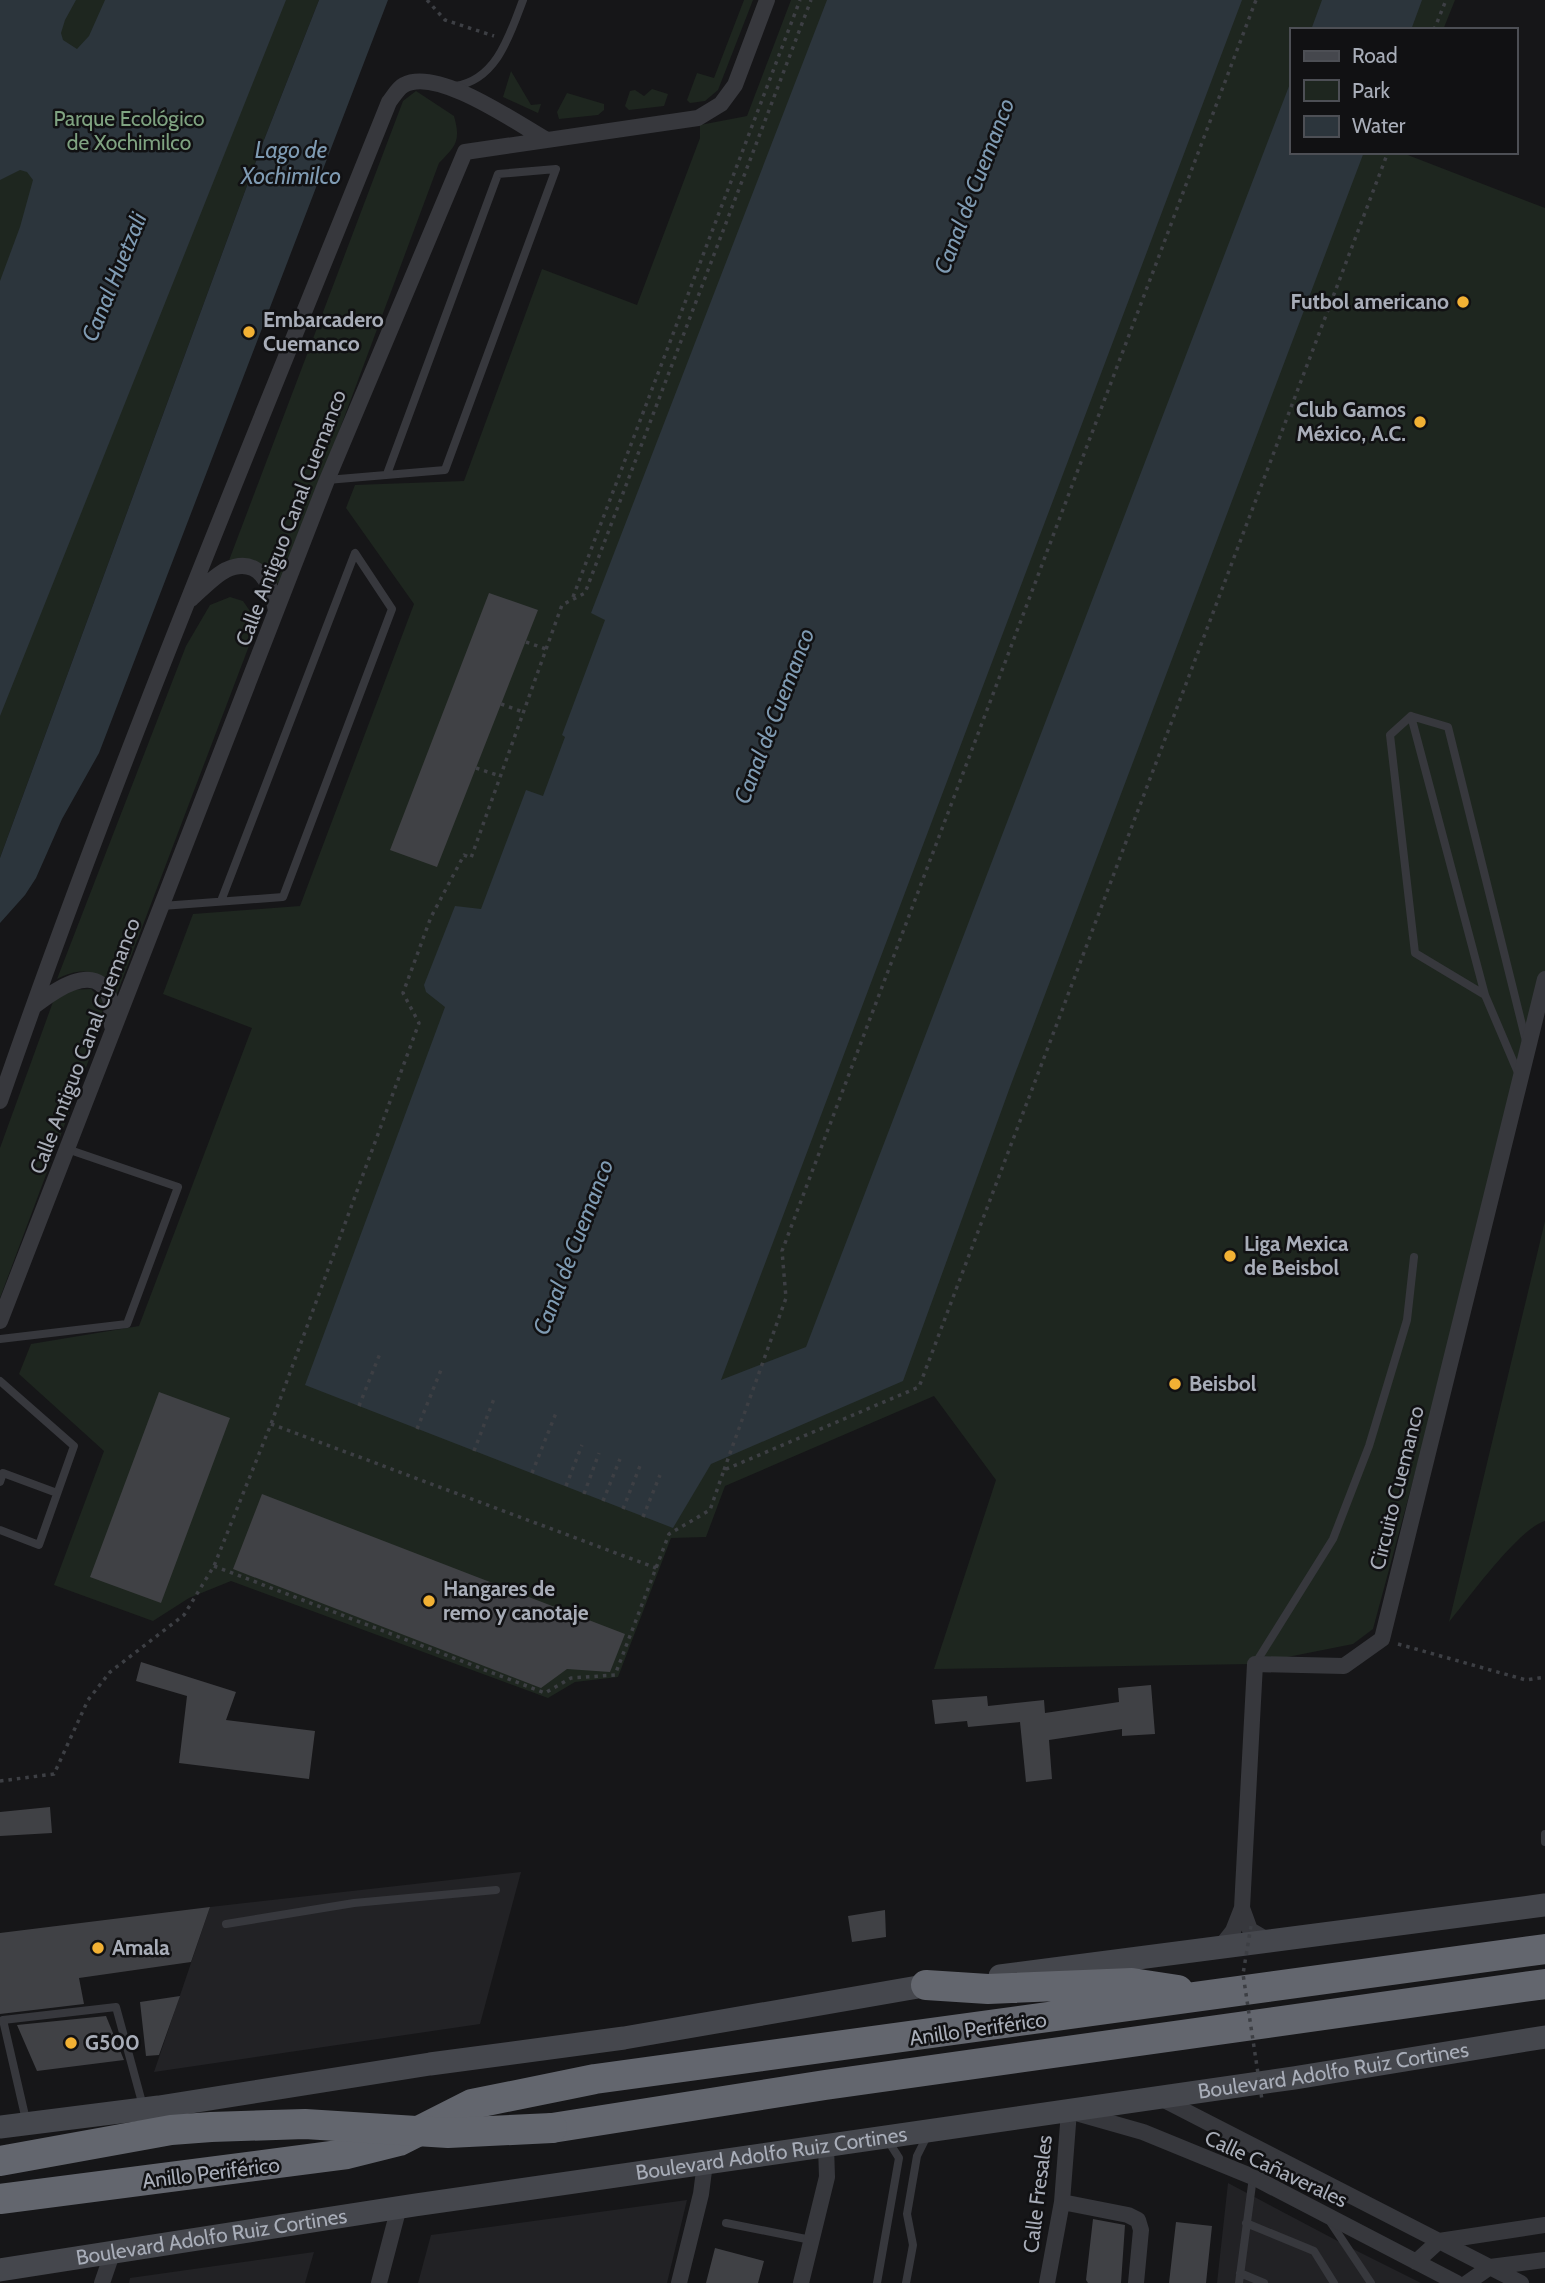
<svg xmlns="http://www.w3.org/2000/svg" width="1545" height="2283" viewBox="0 0 1545 2283" font-family="Cabin,sans-serif">
<style>
.built{fill:#222225}
.green{fill:#1e261f}
.water{fill:#2c353c}
.building{fill:#404145}
.lines{fill:none;stroke-linecap:round;stroke-linejoin:round}
.path{stroke:#3d3f44;stroke-width:3.5;stroke-dasharray:3.5 5;stroke-linecap:butt}
.service{stroke:#37383d;stroke-width:8}
.minor{stroke:#37383d;stroke-width:16}
.secondary{stroke:#45474d;stroke-width:23}
.motorway{stroke:#63666e;stroke-width:30}
.path-bridge{stroke:#3d3f44;stroke-width:3.5;stroke-dasharray:3.5 5;stroke-linecap:butt}
.motorway-bridge{stroke:#63666e;stroke-width:30}
.poi-dot{fill:#f2b134;stroke:#111113;stroke-width:2.5}
.labels{text-anchor:middle;stroke-width:5;stroke-linejoin:round;paint-order:stroke}
.park-label{font-size:21px;fill:#7fa381;stroke:#111113}
.poi-label{font-size:21px;font-weight:bold;fill:#a8adb8;stroke:#111113;text-anchor:start}
.street-label{font-size:21px;fill:#a8adb8;stroke:#111113}
.water-label{font-size:23px;font-style:italic;fill:#7f9bb3;stroke:#111113}
</style>
<rect width="100%" height="100%" fill="#161618"/>
<path class="built" d="M 521,1872 L 480,2024 L 154,2072 L 210,1907 Z
M 1228,2183 L 1349,2247 L 1421,2283 L 1217,2283 Z
M 687,2200 L 667,2283 L 418,2283 L 431,2235 Z
M 314,2252 L 305,2283 L 129,2283 L 130,2278 Z"/>
<path class="green" d="M 0,0 L 319,0 L 262,145 L 0,858 Z
M 744,0 L 753,0 L 718,90 L 705,101 L 690,103 L 687,100 L 697,73 L 714,78 Z
M 791,0 L 1455,0 L 1443,30 L 1291,30 L 1291,152 L 1400,152 L 1545,208 L 1545,976 L 1511,1117 L 1373,1629 L 1353,1644 L 1252,1664 L 934,1669 L 996,1480 L 934,1396 L 725,1486 L 706,1537 L 671,1538 L 618,1677 L 575,1682 L 548,1698 L 231,1581 L 189,1598 L 153,1621 L 54,1585 L 104,1451 L 19,1374 L 31,1344 L 139,1326 L 252,1028 L 163,994 L 193,914 L 300,906 L 414,604 L 346,508 L 355,485 L 464,481 L 542,269 L 637,305 L 700,138 L 700,125 L 747,116 Z
M 511,71 L 531,105 L 541,104 L 538,113 L 503,97 Z
M 652,89 L 668,94 L 664,106 L 629,110 L 625,106 L 630,91 L 635,90 L 644,96 Z
M 416,91 L 454,116 C 461,141 456,146 439,163 L 281,587 L 264,570 L 228,563 L 403,101 Z
M 567,93 L 604,104 L 604,110 L 598,115 L 559,119 L 557,112 Z
M 230,597 L 243,601 L 254,617 L 252,638 L 116,996 C 103,969 82,966 57,979 L 186,646 L 210,605 Z
M 91,989 L 102,1000 L 103,1022 L 0,1298 L 0,1148 L 54,999 L 70,990 Z
M 1545,1221 L 1545,1521 C 1518,1529 1468,1599 1449,1622 Z"/>
<path class="water" d="M 0,0 L 76,0 L 65,20 L 61,33 L 63,40 L 77,49 L 89,36 L 105,0 L 286,0 L 0,716 L 0,281 L 20,227 L 33,180 L 27,172 L 20,170 L 0,180 Z
M 319,0 L 388,0 L 99,753 L 62,819 L 36,878 L 25,895 L 0,923 L 0,858 L 262,145 Z
M 827,0 L 1242,0 L 721,1380 L 806,1347 L 1291,81 L 1291,152 L 1364,152 L 1010,1087 L 903,1381 L 711,1464 L 673,1528 L 305,1385 L 445,1007 L 426,992 L 424,985 L 455,906 L 481,909 L 526,790 L 543,796 L 565,737 L 562,735 L 605,620 L 591,613 Z
M 1322,0 L 1422,0 L 1411,30 L 1311,30 Z"/>
<path class="building" d="M 489,593 L 538,610 L 437,867 L 390,850 Z
M 159,1392 L 230,1418 L 161,1603 L 90,1577 Z
M 262,1494 L 625,1634 L 610,1672 L 567,1669 L 541,1688 L 233,1569 Z
M 141,1662 L 236,1692 L 226,1720 L 315,1731 L 309,1779 L 179,1763 L 187,1696 L 136,1681 Z
M 1151,1685 L 1155,1734 L 1122,1736 L 1122,1729 L 1049,1740 L 1052,1779 L 1026,1782 L 1020,1722 L 968,1727 L 967,1721 L 935,1724 L 932,1700 L 987,1696 L 988,1706 L 1044,1700 L 1045,1713 L 1119,1702 L 1118,1688 Z
M 50,1807 L 52,1833 L 0,1836 L 0,1812 Z
M 210,1907 L 191,1962 L 79,1978 L 84,2004 L 0,2014 L 0,1933 Z
M 885,1910 L 886,1937 L 852,1942 L 848,1916 Z
M 180,1996 L 159,2055 L 146,2056 L 140,2002 Z
M 106,2016 L 124,2060 L 37,2071 L 17,2025 Z
M 1093,2219 L 1125,2225 L 1121,2283 L 1088,2283 L 1086,2280 Z
M 1176,2222 L 1212,2226 L 1206,2283 L 1169,2283 Z
M 715,2248 L 764,2261 L 758,2283 L 706,2283 Z"/>
<g class="lines">
<path class="path" d="M 427,0 L 445,20 L 494,36
M 1434,30 L 1446,0
M 573,597 L 800,0
M 526,642 L 546,649
M 501,704 L 523,712
M 476,768 L 500,776
M 359,1406 L 381,1351
M 271,1424 L 656,1568
M 417,1429 L 441,1370
M 474,1451 L 495,1396
M 724,1470 L 786,1298 L 782,1251 L 1256,0
M 532,1473 L 556,1413
M 566,1486 L 582,1445
M 584,1494 L 599,1453
M 603,1501 L 620,1459
M 623,1509 L 640,1466
M 643,1517 L 660,1475
M 214,1566 L 545,1693 L 571,1678 L 615,1675 L 669,1534 L 710,1510 L 724,1470 L 919,1387 L 1388,152
M 1398,1644 L 1526,1680 L 1545,1677
M 0,1781 L 54,1774 L 88,1700 L 110,1672 L 184,1615 L 214,1566 L 271,1424 L 419,1023 L 403,993 L 431,917 L 464,855 L 471,858 L 562,605 L 585,593 L 811,0"/>
<path class="service" d="M 455,86 C 497,80 510,34 523,0
M 327,480 L 445,470 L 556,169 L 498,174 L 387,474
M 1411,716 L 1485,995 L 1519,1075
M 1411,716 L 1448,727 L 1526,1041
M 1411,716 L 1390,735 L 1415,953 L 1485,995
M 162,906 L 283,897 L 392,609 L 355,553 L 221,901
M 0,1339 L 127,1324 L 178,1187 L 67,1149
M 0,1381 L 74,1446 L 39,1545 L 0,1530
M 0,1482 L 3,1473 L 57,1493
M 1255,1664 L 1333,1539 L 1369,1446 L 1407,1320 L 1414,1257
M 1545,1834 L 1545,1842
M 226,1924 L 354,1903 L 496,1890
M 26,2120 L 3,2020 L 116,2007 L 143,2106
M 726,2223 L 811,2240
M 1246,2223 L 1314,2251 L 1334,2283
M 1331,2223 L 1371,2283
M 1240,2273 L 1264,2283
M 877,2283 L 899,2158 L 887,2139
M 906,2283 L 913,2245 L 907,2214 L 917,2156 L 927,2136
M 1239,2283 L 1253,2177"/>
<path class="minor" d="M 191,599 C 201,590 214,576 226,570 C 259,555 272,585 276,611
M 33,1007 C 51,993 97,958 110,999 C 112,1007 111,1018 112,1026
M 0,1101 C 117,763 256,433 389,102 C 393,97 398,88 404,85 C 437,67 515,122 545,139
M 0,1321 L 327,480 L 465,152 L 698,118 L 721,104 L 735,85 L 767,0
M 1269,1941 L 1250,1930 L 1242,1908 L 1255,1664 L 1344,1666 L 1382,1639 L 1545,979
M 1219,1949 L 1233,1931 L 1242,1908
M 1160,2098 L 1521,2283
M 1062,2202 L 1128,2215 L 1138,2220 L 1141,2230 L 1136,2283
M 1416,2262 L 1439,2241 L 1545,2225
M 102,2283 L 112,2254
M 379,2283 L 399,2207
M 679,2283 L 701,2194 L 705,2163
M 801,2283 L 827,2177 L 826,2146
M 1047,2283 L 1062,2202 L 1069,2111 L 1143,2132 L 1253,2177 L 1457,2283
M 1467,2283 L 1490,2267 L 1545,2260"/>
<g class="secondary">
<path d="M 1000,1976 L 1545,1905"/>
<path d="M 0,2127 L 159,2107 L 430,2064 L 624,2038 L 941,1983"/>
<path id="s1" d="M 0,2270 L 415,2205 L 1294,2078 L 1545,2037"/>
</g>
<path class="motorway" d="M 926,1985 L 988,1989 L 1132,1983 L 1178,1990
M 552,2128 L 825,2085 L 1545,1984
M 0,2199 L 347,2154 L 399,2141 L 472,2104 L 595,2079 L 1545,1949"/>
<path class="path-bridge" d="M 1251,1926 L 1243,1974 L 1262,2100"/>
<path class="motorway-bridge" d="M 0,2161 L 171,2130 L 211,2127 L 305,2124 L 448,2133 L 552,2128"/>
</g>
<g class="poi-dot">
<circle cx="1463" cy="302" r="7"/>
<circle cx="249" cy="332" r="7"/>
<circle cx="1420" cy="422" r="7"/>
<circle cx="1230" cy="1256" r="7"/>
<circle cx="1175" cy="1384" r="7"/>
<circle cx="429" cy="1601" r="7"/>
<circle cx="98" cy="1948" r="7"/>
<circle cx="71" cy="2043" r="7"/>
</g>
<g class="labels">
<g class="park-label">
<text x="129" y="126">Parque Ecológico<tspan x="129" dy="24">de Xochimilco</tspan></text>
</g>
<g class="poi-label">
<text x="1449" y="309" text-anchor="end">Futbol americano</text>
<text x="263" y="327">Embarcadero<tspan x="263" dy="24">Cuemanco</tspan></text>
<text x="1406" y="417" text-anchor="end">Club Gamos<tspan x="1406" dy="24">México, A.C.</tspan></text>
<text x="1244" y="1251">Liga Mexica<tspan x="1244" dy="24">de Beisbol</tspan></text>
<text x="1189" y="1391">Beisbol</text>
<text x="443" y="1596">Hangares de<tspan x="443" dy="24">remo y canotaje</tspan></text>
<text x="112" y="1955">Amala</text>
<text x="85" y="2050">G500</text>
</g>
<g class="street-label">
<text transform="translate(291 518) rotate(-69)" y="7">Calle Antiguo Canal Cuemanco</text>
<text transform="translate(85 1046) rotate(-69)" y="7">Calle Antiguo Canal Cuemanco</text>
<text transform="translate(1397 1488) rotate(-76)" y="7">Circuito Cuemanco</text>
<text transform="translate(978 2029) rotate(-8)" y="7">Anillo Periférico</text>
<text dy="7" stroke="none"><textPath href="#s1" startOffset="1348">Boulevard Adolfo Ruiz Cortines</textPath></text>
<text dy="7" stroke="none"><textPath href="#s1" startOffset="780">Boulevard Adolfo Ruiz Cortines</textPath></text>
<text transform="translate(1276 2169) rotate(25)" y="7">Calle Cañaverales</text>
<text transform="translate(211 2173) rotate(-7)" y="7">Anillo Periférico</text>
<text transform="translate(1038 2194) rotate(-83)" y="7">Calle Fresales</text>
<text dy="7" stroke="none"><textPath href="#s1" startOffset="214">Boulevard Adolfo Ruiz Cortines</textPath></text>
</g>
<g class="water-label">
<text x="291" y="158">Lago de<tspan x="291" dy="26">Xochimilco</tspan></text>
<text transform="translate(974 186) rotate(-69)" y="8">Canal de Cuemanco</text>
<text transform="translate(114 277) rotate(-68)" y="8">Canal Huetzali</text>
<text transform="translate(774 716) rotate(-69)" y="8">Canal de Cuemanco</text>
<text transform="translate(573 1247) rotate(-69)" y="8">Canal de Cuemanco</text>
</g>
</g>
<rect x="1290" y="28" width="228" height="126" fill="#111113" stroke="#4d4f55" stroke-width="2"/>
<rect x="1304" y="51" width="35" height="10" fill="#45474d" stroke="#4d4f55" stroke-width="2"/>
<text x="1352" y="63" font-size="21" fill="#a8adb8">Road</text>
<rect x="1304" y="80" width="35" height="21" fill="#1e261f" stroke="#4d4f55" stroke-width="2"/>
<text x="1352" y="98" font-size="21" fill="#a8adb8">Park</text>
<rect x="1304" y="116" width="35" height="21" fill="#2c353c" stroke="#4d4f55" stroke-width="2"/>
<text x="1352" y="133" font-size="21" fill="#a8adb8">Water</text>
</svg>
